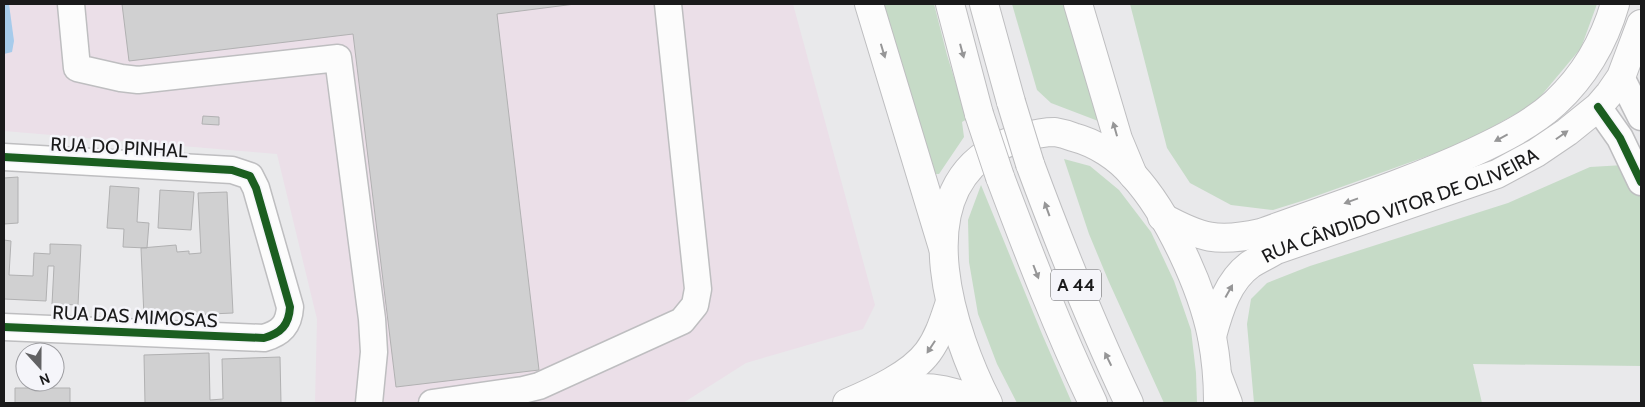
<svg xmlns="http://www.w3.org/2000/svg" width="1645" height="407" viewBox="0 0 1645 407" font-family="Cabin,sans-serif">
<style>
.industrial{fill:#ebdfe8}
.green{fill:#c6dbc7}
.water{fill:#a6cbeb}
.building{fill:#d0d0d1;stroke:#b1b1b2}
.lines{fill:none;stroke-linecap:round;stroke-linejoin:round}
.minor-casing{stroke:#bebec0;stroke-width:29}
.major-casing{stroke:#bebec0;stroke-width:30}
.highway-casing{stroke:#bebec0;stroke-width:30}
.minor{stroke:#fcfcfc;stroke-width:26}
.major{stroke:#fcfcfc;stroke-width:28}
.highway{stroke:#fcfcfc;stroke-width:28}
.highway-bridge-casing{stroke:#bebec0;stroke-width:30;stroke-linecap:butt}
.highway-bridge{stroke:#fcfcfc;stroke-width:28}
.cycleway-casing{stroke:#f5f5fa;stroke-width:11}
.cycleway{stroke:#1b5e20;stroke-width:8}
.oneway{fill:#969697}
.labels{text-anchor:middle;stroke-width:5;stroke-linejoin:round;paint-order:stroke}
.shield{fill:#f5f5fa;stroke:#5c5c5e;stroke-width:1}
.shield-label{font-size:18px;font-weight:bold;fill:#1a1a1b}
.street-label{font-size:19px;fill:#1a1a1b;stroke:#f5f5fa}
</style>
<rect width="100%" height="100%" fill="#e9e9eb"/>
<path class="industrial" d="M 4,4 L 793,4 L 875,305 L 863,329 L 746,363 L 683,403 L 315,403 L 317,319 L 277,154 L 4,131 Z"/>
<path class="green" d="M 883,4 L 934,4 L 947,55 L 967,119 L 962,122 L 964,137 L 939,174 L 934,174 Z
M 1012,4 L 1069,4 L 1106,124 L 1051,103 L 1037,90 Z
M 1130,4 L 1597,4 L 1581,48 L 1535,103 L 1464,143 L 1305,200 L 1273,210 L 1231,205 L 1190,183 L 1167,148 Z
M 1064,159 L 1090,166 L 1119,190 L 1151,232 L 1174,281 L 1191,330 L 1196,373 L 1197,403 L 1164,403 L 1109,282 L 1089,234 Z
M 1641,164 L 1641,366 L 1473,364 L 1482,403 L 1254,403 L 1247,324 L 1251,299 L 1267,283 L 1310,266 L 1508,203 L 1590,167 Z
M 981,185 L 1042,334 L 1072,403 L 1017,403 L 997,364 L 978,314 L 969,262 L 968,220 Z"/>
<path class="water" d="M 4,4 L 9,4 L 14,41 L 12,52 L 4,54 Z"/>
<path class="building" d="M 122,4 L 575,4 L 497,14 L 539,370 L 396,387 L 353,34 L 129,61 Z
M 203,116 L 219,117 L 219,125 L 202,124 Z
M 18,177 L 18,223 L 4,224 L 4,178 Z
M 110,186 L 139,188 L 137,222 L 149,223 L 147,248 L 123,247 L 124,229 L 107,228 Z
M 160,190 L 194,192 L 191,230 L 158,228 Z
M 227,192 L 233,313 L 144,317 L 141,248 L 176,245 L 177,252 L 189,251 L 189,254 L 201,253 L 198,193 Z
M 4,240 L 11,241 L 9,275 L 33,276 L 34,253 L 50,254 L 50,244 L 81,245 L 78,305 L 52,304 L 54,266 L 48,266 L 46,301 L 4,299 Z
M 209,353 L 210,400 L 223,399 L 222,359 L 280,357 L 281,403 L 145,403 L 144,355 Z
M 15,388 L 70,388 L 70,403 L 15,403 Z"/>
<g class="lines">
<g class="minor-casing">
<path id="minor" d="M 71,4 L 77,68 L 121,78 L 138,80 L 338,58 L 372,319 L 374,352 L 369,403
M 1621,77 L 1641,117
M 1598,107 L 1620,138 L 1641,182
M 4,157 L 232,170 L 250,176 L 256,188 L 290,307 C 289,325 281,333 264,338 L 4,327
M 432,403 L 523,390 L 539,386 L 682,321 L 695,305 L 698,289 L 668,4"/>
</g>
<g class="major-casing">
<g id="major">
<path d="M 1162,217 C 1201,238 1217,243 1261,233 C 1332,207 1405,184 1474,152 C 1502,139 1532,124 1555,103 C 1584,76 1604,42 1615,4"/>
<path id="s1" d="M 1212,336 C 1219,310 1228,280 1251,264 C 1259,259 1268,255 1276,250 L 1497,174 L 1536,153 L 1567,132 L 1598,107 L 1610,93 L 1621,77 L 1641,24"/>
<path d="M 879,390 C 918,387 943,384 979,403"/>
<path d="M 847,403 C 873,392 911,375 928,352 C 939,337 944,320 950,302"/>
<path d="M 988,403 C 953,335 906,198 994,149 C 1011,140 1035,132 1055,132 C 1061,133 1068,135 1073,137 C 1096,143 1118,157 1133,175 C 1168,213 1202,287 1212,337 C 1216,358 1218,379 1218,401"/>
</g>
</g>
<g class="highway-casing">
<path id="highway" d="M 869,4 L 943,248
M 950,4 L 979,114
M 984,4 L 1011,102
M 1078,4 L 1118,139 L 1133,175
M 1030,164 C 1060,245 1092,325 1129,403
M 1000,177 C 1029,254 1058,329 1093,403
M 1218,377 L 1228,403"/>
</g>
<use href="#minor" class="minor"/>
<use href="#major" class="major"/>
<use href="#highway" class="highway"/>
<g class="highway-bridge-casing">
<path id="highway-bridge" d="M 1011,102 L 1030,164
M 979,114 L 1000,177"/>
</g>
<use href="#highway-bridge" class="highway-bridge"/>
<g class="cycleway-casing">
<path id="cycleway" d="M 1598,107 L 1620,138 L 1641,182
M 4,157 L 232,170 L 250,176 L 256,188 L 290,307 C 289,325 281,333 264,338 L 4,327"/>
</g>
<use href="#cycleway" class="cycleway"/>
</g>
<defs><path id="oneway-solid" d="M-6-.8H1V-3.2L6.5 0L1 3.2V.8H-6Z" transform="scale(1.25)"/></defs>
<g class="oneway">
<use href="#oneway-solid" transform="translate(883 51) rotate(73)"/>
<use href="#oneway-solid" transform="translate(962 51) rotate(75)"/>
<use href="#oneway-solid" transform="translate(1115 129) rotate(-106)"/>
<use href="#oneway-solid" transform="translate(1562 135) rotate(-35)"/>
<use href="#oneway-solid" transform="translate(1501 138) rotate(152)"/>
<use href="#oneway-solid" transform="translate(1351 201) rotate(160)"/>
<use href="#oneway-solid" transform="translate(1047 209) rotate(-110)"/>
<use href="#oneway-solid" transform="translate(1036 272) rotate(69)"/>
<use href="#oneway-solid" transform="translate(1229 291) rotate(-61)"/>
<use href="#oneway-solid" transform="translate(931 347) rotate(123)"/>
<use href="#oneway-solid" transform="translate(1108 359) rotate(-116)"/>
</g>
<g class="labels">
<rect class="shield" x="1051" y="269.5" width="50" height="31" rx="4"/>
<g class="shield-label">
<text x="1076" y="291">A 44</text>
</g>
<g class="street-label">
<text transform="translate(119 147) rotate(3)" y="7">RUA DO PINHAL</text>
<text dy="7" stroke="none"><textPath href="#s1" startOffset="244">RUA CÂNDIDO VITOR DE OLIVEIRA</textPath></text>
<text transform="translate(135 316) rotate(3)" y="7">RUA DAS MIMOSAS</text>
</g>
</g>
<rect width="1645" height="407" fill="none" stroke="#1a1a1b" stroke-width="10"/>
<g transform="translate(40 367) rotate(159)"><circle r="24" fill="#f5f5fa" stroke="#9d9da1"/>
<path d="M0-4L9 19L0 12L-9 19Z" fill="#626264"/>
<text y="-8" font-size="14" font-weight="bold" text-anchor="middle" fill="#1a1a1b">N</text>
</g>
</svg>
